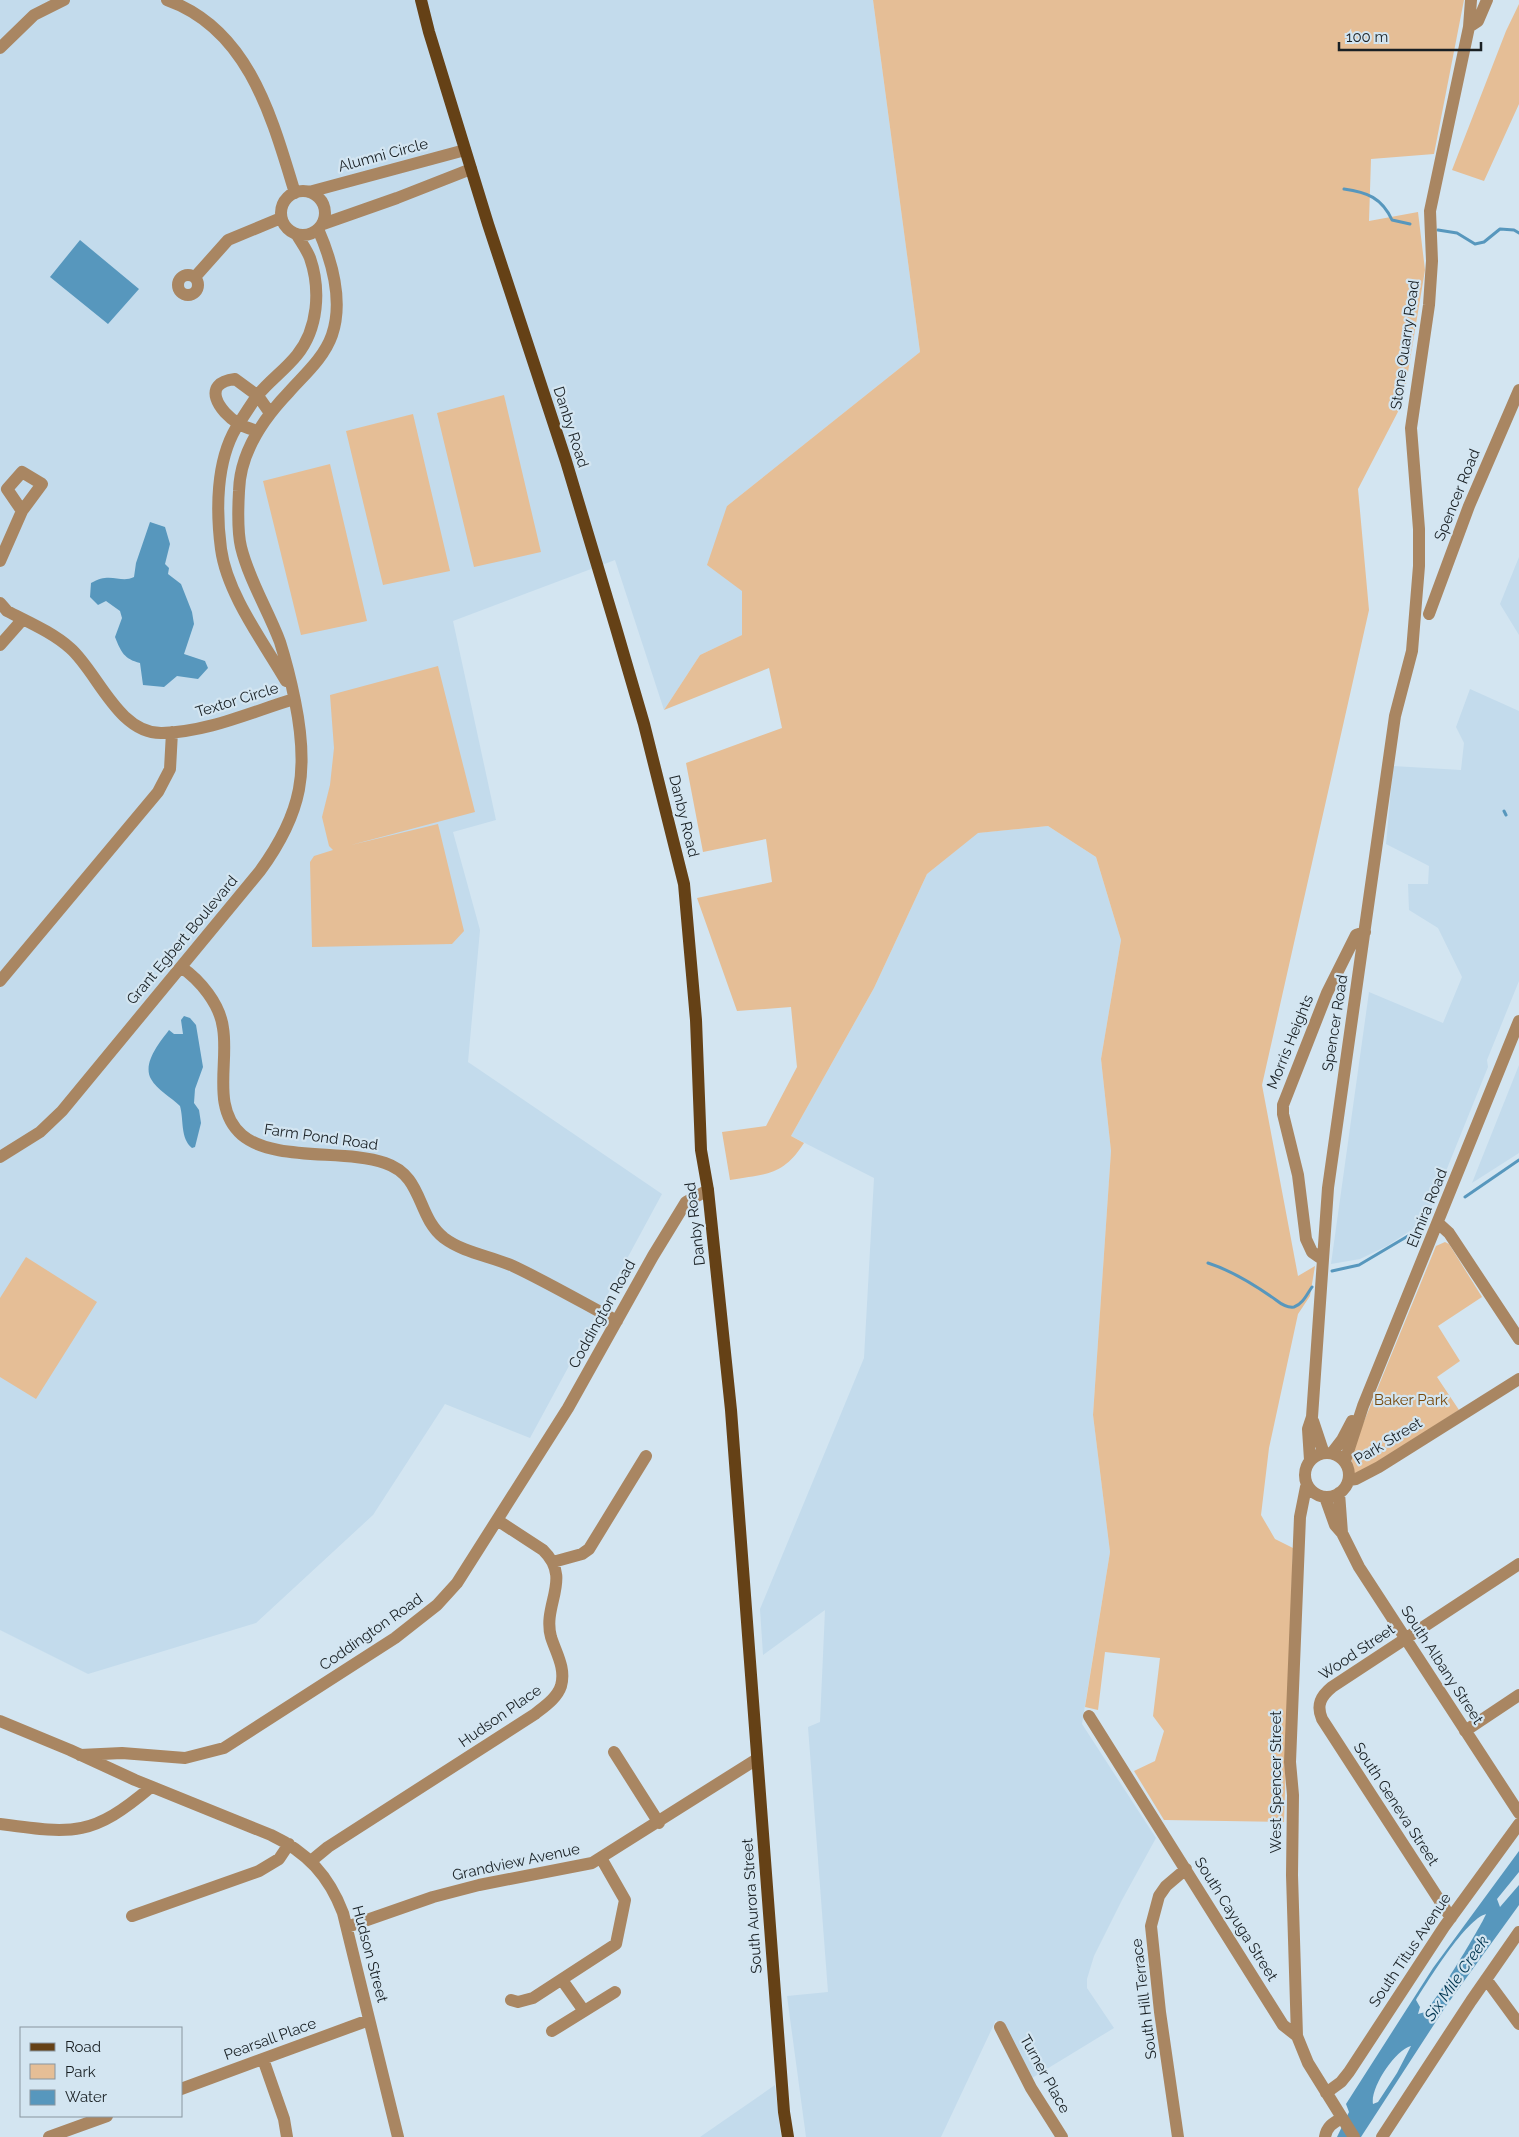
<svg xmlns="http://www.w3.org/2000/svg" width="1519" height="2137" viewBox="0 0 1519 2137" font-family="Raleway,sans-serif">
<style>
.built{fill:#c3dbec}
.green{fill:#e5be96}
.water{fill:#5797bd;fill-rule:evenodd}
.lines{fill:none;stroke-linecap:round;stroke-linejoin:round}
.stream{stroke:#5797bd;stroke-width:3}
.minor{stroke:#a98662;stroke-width:12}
.major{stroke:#654116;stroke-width:12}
.labels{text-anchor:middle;stroke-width:4.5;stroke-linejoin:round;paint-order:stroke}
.street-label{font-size:15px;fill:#192024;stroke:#d3e5f1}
.park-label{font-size:15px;fill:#77490b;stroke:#d3e5f1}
.water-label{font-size:16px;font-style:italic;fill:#003651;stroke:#d3e5f1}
</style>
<rect width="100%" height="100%" fill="#d3e5f1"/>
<path class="built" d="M 0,0 L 873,0 L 920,352 L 727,506 L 742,591 L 742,635 L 700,655 L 664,710 L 615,560 L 453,621 L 496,820 L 453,832 L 480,930 L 468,1062 L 662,1194 L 530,1438 L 445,1404 L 373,1515 L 256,1623 L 88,1674 L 0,1630 Z
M 1519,557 L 1519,635 L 1500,604 Z
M 1470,689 L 1519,711 L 1519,981 L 1487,1060 L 1488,1067 L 1421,1233 L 1413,1229 L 1387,1246 L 1360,1259 L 1331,1264 L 1369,992 L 1443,1023 L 1462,977 L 1438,928 L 1409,910 L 1408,884 L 1428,884 L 1429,866 L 1386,844 L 1393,766 L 1461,770 L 1464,743 L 1456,727 Z
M 1048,826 L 1096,857 L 1121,940 L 1101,1059 L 1111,1151 L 1093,1415 L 1110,1552 L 1082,1724 L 1156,1838 L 1122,1900 L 1094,1956 L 1087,1979 L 1087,1988 L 1114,2028 L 1032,2078 L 996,2020 L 941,2137 L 806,2137 L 787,1996 L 828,1992 L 808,1727 L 820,1722 L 825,1610 L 763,1655 L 760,1609 L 864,1358 L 874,1178 L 791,1136 L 874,988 L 927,874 L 977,833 Z
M 1519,1065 L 1519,1153 L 1472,1183 Z
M 775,2085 L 781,2137 L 700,2137 Z"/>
<path class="green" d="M 873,0 L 1464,0 L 1434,154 L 1371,159 L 1369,221 L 1418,212 L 1425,270 L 1403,402 L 1358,489 L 1369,610 L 1262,1085 L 1298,1276 L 1315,1266 L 1310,1296 L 1298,1314 L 1269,1448 L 1261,1515 L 1275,1539 L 1293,1548 L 1284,1822 L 1164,1820 L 1134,1771 L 1155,1761 L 1164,1731 L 1153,1716 L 1160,1658 L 1105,1652 L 1098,1710 L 1085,1707 L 1110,1552 L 1093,1415 L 1111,1151 L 1101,1059 L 1121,940 L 1096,857 L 1048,826 L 978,833 L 927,874 L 874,988 L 791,1136 L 804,1143 C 783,1176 766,1174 730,1180 L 722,1132 L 766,1126 L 797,1067 L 791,1007 L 737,1011 L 697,898 L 772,882 L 766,839 L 703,852 L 686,763 L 782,728 L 769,668 L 664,710 L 700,655 L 742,635 L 742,591 L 707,565 L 727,506 L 920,352 Z
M 1519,4 L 1519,104 L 1484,181 L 1452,170 L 1506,31 Z
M 504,395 L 541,552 L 474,567 L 437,413 Z
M 413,414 L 450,571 L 383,585 L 346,431 Z
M 330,464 L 367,621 L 301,635 L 263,481 Z
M 438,666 L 475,812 L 351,845 L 438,824 L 464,931 L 452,944 L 312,947 L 310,862 L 314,856 L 333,850 L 329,846 L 322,817 L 330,785 L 334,748 L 330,695 Z
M 1445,1242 L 1449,1244 L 1482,1297 L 1438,1326 L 1460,1361 L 1437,1377 L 1459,1410 L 1373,1466 L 1353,1474 L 1351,1453 L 1436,1246 Z
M 26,1257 L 97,1302 L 36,1399 L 0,1377 L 0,1298 Z"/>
<path class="water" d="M 80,240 L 139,289 L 108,324 L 50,277 Z
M 150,522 L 165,527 L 170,544 L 165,564 L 169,568 L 168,574 L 181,584 L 192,612 L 194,624 L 184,654 L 205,661 L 208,668 L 198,679 L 177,676 L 164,687 L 143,685 L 140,663 C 124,659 121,652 115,637 L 122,618 L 120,611 L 106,601 L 98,605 L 90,597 L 91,583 C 111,571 120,584 134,577 L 136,563 Z
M 184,1016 L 190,1018 L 196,1025 L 203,1067 L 195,1089 L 194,1103 L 199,1110 L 201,1123 L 195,1147 L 192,1148 C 180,1138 184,1120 180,1106 C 171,1097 157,1090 151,1079 C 142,1063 160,1042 169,1030 L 174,1034 L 183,1034 L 181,1020 Z
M 1519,1851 L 1519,1872 L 1497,1899 L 1500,1907 L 1519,1885 L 1519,1905 L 1446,2006 L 1361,2137 L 1337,2137 L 1349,2112 L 1346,2104 L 1433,1968 ZM 1486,1914 C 1482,1925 1432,2007 1425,2012 C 1423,2013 1420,2013 1418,2014 L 1420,2007 L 1416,2000 C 1428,1981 1466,1919 1486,1914 ZM 1411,2046 L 1397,2073 L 1378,2102 L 1373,2104 C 1370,2088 1395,2050 1411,2046 Z"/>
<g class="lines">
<path class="stream" d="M 1344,189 C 1367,192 1382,198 1392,220 L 1410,224
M 1438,230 L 1457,233 L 1475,244 L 1484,242 L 1500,229 L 1514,230 L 1519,233
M 1504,811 L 1506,815
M 1465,1197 L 1519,1160
M 1208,1263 C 1233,1271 1255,1285 1276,1300 C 1281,1304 1287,1308 1294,1307 C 1303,1304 1307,1294 1312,1287
M 1332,1271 L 1359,1265 L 1413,1233"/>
<path class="minor" d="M 167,0 C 249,29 272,118 295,193
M 1469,27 L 1478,21 L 1487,0
M 0,48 L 34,15 L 64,0
M281 213a22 22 0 1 1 44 0a22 22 0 1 1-44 0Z
M 309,192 L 465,150
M 323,224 L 397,198 L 471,169
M178 285a10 10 0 1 1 20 0a10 10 0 1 1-20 0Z
M 195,277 L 228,240 L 281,218
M 257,431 C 251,429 244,427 239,424 C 219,412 200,383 235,379 L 258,396 L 270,413
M 0,561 L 22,511 L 42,484 L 22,472 L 7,489 L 22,511
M 0,603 L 7,611 C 28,622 52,632 70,648 C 97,671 118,734 162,733 C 208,732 251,712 294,699
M 1429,614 L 1469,506 L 1519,390
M 0,645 L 23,619
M 286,681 C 264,643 227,594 221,549 C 216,511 216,462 236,428 C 243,417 250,406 257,396 C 269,381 285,370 297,355 C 318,329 321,290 310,258 C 307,250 301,242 297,235
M 181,967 C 200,980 220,1004 223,1028 C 229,1063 211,1108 242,1135 C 274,1162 345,1149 385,1163 C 424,1176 416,1216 444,1238 C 464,1253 491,1256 513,1266 C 549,1283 583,1303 617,1321
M 0,981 L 158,792 L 170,769 L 172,732
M 0,1157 L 40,1132 L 62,1111 L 260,871 C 303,812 309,770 295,701 C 291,681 286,661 280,642 C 268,610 249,580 241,547 C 237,530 238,509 239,491 C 240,452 263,419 289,392 C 304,375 324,358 332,335 C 344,300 332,261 318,229
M 1438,1223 L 1449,1233 L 1519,1339
M 1322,1259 L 1312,1252 L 1306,1239 L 1298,1175 L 1283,1114 L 1283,1105 L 1327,993 L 1356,935 L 1365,932
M 1313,1421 L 1323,1451
M1305 1475a22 22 0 1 1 44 0a22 22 0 1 1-44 0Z
M 1332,1453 L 1342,1440 L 1352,1421
M 1310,1460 L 1308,1429 L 1312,1417 L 1328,1188 L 1395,716 L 1412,651 L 1419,566 L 1419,529 L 1411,428 L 1429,305 L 1432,261 L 1430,211 L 1469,27 L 1471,0
M 1345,1461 L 1363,1406 L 1519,1021
M 1349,1480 L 1356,1479 L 1379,1467 L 1519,1379
M 1339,1493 L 1342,1533
M 1325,1497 L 1335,1525 L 1342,1533 L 1359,1567 L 1519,1813
M 553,1562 L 582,1554 L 589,1549 L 646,1456
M 1089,1716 L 1283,2025 L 1297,2036 L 1308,2063 L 1354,2137
M 0,1721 L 70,1750 L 135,1780 L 271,1835 C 307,1852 329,1876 343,1913 L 398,2137
M 1465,1731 L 1519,1695
M 614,1752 L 659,1823
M 80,1755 L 122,1753 L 185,1758 L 224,1748 L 395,1638 L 437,1605 L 457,1583 L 568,1408 L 653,1256 L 686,1202 L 708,1190
M 0,1824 C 74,1834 92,1837 151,1787
M 311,1861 L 328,1847 L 535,1714 C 545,1706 557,1698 561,1686 C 566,1668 556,1653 551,1637 C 542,1604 573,1579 543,1550 L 497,1520
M 132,1916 L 259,1871 L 279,1859 L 289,1844
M 1451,1918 L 1322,1719 C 1316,1705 1321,1696 1332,1687 L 1519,1564
M 347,1927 L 433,1897 L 479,1885 L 592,1863 L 757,1759
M 1486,1979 L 1519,2024
M 562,1980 L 584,2011
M 511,2000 L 518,2002 L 533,1998 L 616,1944 L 625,1900 L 601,1858
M 1000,2027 L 1031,2088 L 1062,2137
M 552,2031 L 615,1992
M 1297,2036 L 1292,1875 L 1293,1795 L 1290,1762 L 1300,1517 L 1306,1487
M 263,2059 L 284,2119 L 287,2137
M 181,2089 L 369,2020
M 1326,2093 L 1341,2082 L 1349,2072 L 1444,1927 L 1519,1824
M 49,2137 L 107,2116
M 1178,2137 L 1160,2012 L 1151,1926 L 1159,1896 L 1166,1886 L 1186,1869
M 1325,2137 C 1327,2126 1333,2123 1342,2118
M 1382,2137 L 1471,2001 L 1519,1932"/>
<path class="major" d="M 421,0 L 429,32 L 488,224 L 566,461 L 616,628 L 644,724 L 684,884 L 696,1020 L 701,1150 L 708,1190 L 731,1410 L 784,2112 L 788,2137"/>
</g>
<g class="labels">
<g class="street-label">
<text transform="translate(383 155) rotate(-15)" y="5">Alumni Circle</text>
<text transform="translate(1405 345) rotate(-82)" y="5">Stone Quarry Road</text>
<text transform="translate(571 427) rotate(72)" y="5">Danby Road</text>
<text transform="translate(1457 495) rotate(-68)" y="5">Spencer Road</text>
<text transform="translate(237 700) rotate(-17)" y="5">Textor Circle</text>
<text transform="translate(684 816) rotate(76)" y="5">Danby Road</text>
<text transform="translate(182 940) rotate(-50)" y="5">Grant Egbert Boulevard</text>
<text transform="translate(1335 1023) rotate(-81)" y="5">Spencer Road</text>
<text transform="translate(1290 1042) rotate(-68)" y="5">Morris Heights</text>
<text transform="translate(321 1137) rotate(8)" y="5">Farm Pond Road</text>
<text transform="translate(1427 1208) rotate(-68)" y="5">Elmira Road</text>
<text transform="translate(695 1224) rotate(-97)" y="5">Danby Road</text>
<text transform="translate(602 1314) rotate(-61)" y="5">Coddington Road</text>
<text transform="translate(1388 1441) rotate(-31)" y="5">Park Street</text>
<text transform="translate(371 1632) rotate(-35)" y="5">Coddington Road</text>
<text transform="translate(1357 1652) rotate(-34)" y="5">Wood Street</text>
<text transform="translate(1442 1665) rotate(57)" y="5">South Albany Street</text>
<text transform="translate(500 1716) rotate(-35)" y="5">Hudson Place</text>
<text transform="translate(1276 1782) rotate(-90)" y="5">West Spencer Street</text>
<text transform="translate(1396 1804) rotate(57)" y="5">South Geneva Street</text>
<text transform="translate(516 1862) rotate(-12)" y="5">Grandview Avenue</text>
<text transform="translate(752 1906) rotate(-94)" y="5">South Aurora Street</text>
<text transform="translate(1236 1919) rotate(58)" y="5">South Cayuga Street</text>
<text transform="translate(1410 1950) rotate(-56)" y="5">South Titus Avenue</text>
<text transform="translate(370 1954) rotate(75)" y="5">Hudson Street</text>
<text transform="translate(1144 1999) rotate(-97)" y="5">South Hill Terrace</text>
<text transform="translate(270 2039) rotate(-20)" y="5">Pearsall Place</text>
<text transform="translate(1045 2074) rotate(61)" y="5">Turner Place</text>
</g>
<g class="park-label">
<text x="1411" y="1405">Baker Park</text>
</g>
<g class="water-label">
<text transform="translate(1456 1978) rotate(-55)" y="6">Six Mile Creek</text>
</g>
</g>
<rect x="20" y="2027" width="162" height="90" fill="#d3e5f1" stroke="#89969f"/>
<rect x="30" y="2043" width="25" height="8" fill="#654116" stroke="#89969f"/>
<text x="65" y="2052" font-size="15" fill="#192024">Road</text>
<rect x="30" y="2064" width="25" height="15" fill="#e5be96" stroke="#89969f"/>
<text x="65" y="2077" font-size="15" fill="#192024">Park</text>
<rect x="30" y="2090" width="25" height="15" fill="#5797bd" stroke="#89969f"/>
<text x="65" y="2102" font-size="15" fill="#192024">Water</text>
<path d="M1339 42v8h142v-8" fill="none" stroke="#192024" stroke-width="2.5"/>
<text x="1346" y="42" font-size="15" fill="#192024" stroke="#d3e5f1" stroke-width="4" paint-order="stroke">100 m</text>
</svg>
